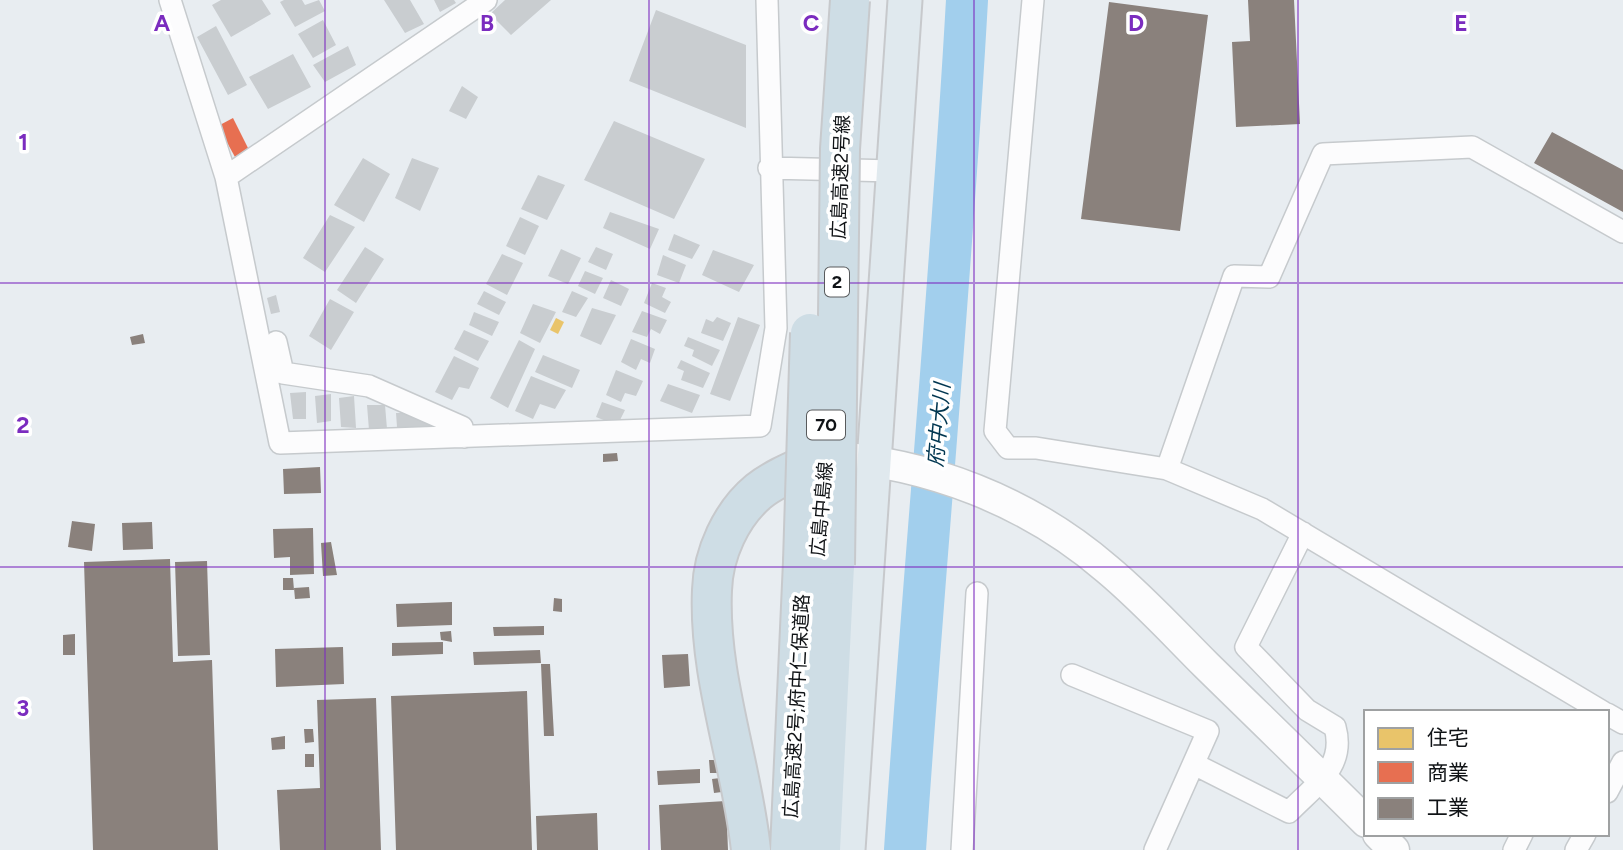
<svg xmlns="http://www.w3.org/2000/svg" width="1623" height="850" viewBox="0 0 1623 850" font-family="Figtree,'Noto Sans JP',sans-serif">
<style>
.homes{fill:#e9c46a}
.shops{fill:#e76f51}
.industry{fill:#8a817c}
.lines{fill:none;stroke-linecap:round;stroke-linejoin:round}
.river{stroke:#a2cfed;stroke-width:42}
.building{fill:#c9cdd0}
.street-casing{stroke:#c6cacd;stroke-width:24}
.secondary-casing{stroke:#c6cacd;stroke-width:33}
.primary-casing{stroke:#c7c9cc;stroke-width:37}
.highway-casing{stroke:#c7c9cc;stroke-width:42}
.street{stroke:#fcfcfd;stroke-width:21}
.secondary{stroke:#fcfcfd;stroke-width:30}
.primary{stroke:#e0e9ee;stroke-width:33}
.highway{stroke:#cedde5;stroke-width:38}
.highway-bridge-casing{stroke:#c7c9cc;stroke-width:42;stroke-linecap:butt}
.highway-bridge{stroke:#cedde5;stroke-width:38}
.grid{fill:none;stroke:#7b2cbf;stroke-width:2;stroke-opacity:0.55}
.labels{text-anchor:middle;stroke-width:7;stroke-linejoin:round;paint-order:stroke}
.shield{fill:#fff;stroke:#585a5c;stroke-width:2}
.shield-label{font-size:18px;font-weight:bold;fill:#101316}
.street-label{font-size:19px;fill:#101316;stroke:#fff}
.water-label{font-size:21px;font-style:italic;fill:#023751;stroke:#fff}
.grid-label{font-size:23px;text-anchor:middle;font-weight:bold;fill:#7b2cbf;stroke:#fff;stroke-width:7;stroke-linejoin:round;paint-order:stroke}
</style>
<rect width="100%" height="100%" fill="#e8edf1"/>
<path class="homes" d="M 556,318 L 564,322 L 558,334 L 550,330 Z"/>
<path class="shops" d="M 233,118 L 249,150 L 235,157 L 218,126 Z"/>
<path class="industry" d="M 1248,0 L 1294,0 L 1300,124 L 1236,127 L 1232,42 L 1250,41 Z
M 1109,2 L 1208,15 L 1180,231 L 1081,219 Z
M 1552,132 L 1623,170 L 1623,212 L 1534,163 Z
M 143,334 L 145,343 L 132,345 L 130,337 Z
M 617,453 L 618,461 L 603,462 L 603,454 Z
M 320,467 L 321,493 L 284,494 L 283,469 Z
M 72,521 L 95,524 L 92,551 L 68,547 Z
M 152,522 L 153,549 L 123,550 L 122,523 Z
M 313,528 L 314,574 L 290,575 L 290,557 L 274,558 L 273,529 Z
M 331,542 L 337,575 L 323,576 L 321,543 Z
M 170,559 L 173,662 L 212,660 L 218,850 L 93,850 L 84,562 Z
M 207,561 L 210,655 L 178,656 L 175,562 Z
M 283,578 L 293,578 L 294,590 L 283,590 Z
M 309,587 L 310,598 L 295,599 L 294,588 Z
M 554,598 L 562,599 L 562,612 L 553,611 Z
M 452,602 L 452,625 L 397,627 L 396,604 Z
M 544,626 L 544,635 L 494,636 L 493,627 Z
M 451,631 L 452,642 L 441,640 L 440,632 Z
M 75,634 L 75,655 L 63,655 L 63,635 Z
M 443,642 L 443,654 L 392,656 L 392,643 Z
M 343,647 L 344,684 L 276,687 L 275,649 Z
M 540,650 L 541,663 L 474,665 L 473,652 Z
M 688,654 L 690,686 L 664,688 L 662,655 Z
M 541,664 L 550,664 L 554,736 L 544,736 Z
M 527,691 L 532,850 L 396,850 L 391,696 Z
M 376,698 L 381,850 L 280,850 L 277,790 L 320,788 L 317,700 Z
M 304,729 L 313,729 L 314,742 L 305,743 Z
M 285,736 L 285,749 L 272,750 L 271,738 Z
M 305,754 L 314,754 L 314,767 L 305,767 Z
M 709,760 L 718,760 L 719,773 L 710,773 Z
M 700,769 L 700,783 L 658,785 L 657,771 Z
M 720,778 L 722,792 L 714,793 L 712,779 Z
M 726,801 L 728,850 L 661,850 L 659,805 Z
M 597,813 L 598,850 L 537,850 L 536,816 Z"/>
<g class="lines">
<path class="river" d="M 905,850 C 924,566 951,284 967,0"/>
</g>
<path class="building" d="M 221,0 L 262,0 L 271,14 L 231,37 L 212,5 Z
M 284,0 L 302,0 L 305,5 L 319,0 L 325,11 L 295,27 L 280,2 Z
M 384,0 L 410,0 L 424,24 L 405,33 Z
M 434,0 L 454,0 L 456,3 L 440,12 Z
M 505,0 L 551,0 L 511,35 L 490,14 Z
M 656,10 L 746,45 L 746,128 L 629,81 Z
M 323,20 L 336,45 L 313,58 L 298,34 Z
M 216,26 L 247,85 L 228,95 L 197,37 Z
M 348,46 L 356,65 L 325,82 L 313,65 Z
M 293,54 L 311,87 L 268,109 L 249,77 Z
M 462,86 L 478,97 L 466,119 L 449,111 Z
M 614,121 L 705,159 L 674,219 L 584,180 Z
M 363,158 L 390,174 L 364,222 L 334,205 Z
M 412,158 L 439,168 L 420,211 L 395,198 Z
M 538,175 L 565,185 L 547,220 L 521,209 Z
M 610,212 L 659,229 L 650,249 L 603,228 Z
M 330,215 L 355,227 L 325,272 L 303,258 Z
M 520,217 L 539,226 L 525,255 L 506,246 Z
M 674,234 L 700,245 L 692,259 L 668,250 Z
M 365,247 L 384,259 L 356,303 L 337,290 Z
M 596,247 L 613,254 L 606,270 L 588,262 Z
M 561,249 L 581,258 L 568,284 L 548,276 Z
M 713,250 L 754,265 L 739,292 L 702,275 Z
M 502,254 L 523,263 L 507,295 L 486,284 Z
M 663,255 L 686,265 L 679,283 L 657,275 Z
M 585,271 L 603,278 L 595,294 L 578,286 Z
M 611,280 L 629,289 L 621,306 L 603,298 Z
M 652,283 L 666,288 L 662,297 L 671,302 L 665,313 L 644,303 Z
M 484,291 L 506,302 L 499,315 L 477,304 Z
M 572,291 L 588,298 L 576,317 L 562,312 Z
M 276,295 L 280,312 L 271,314 L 267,298 Z
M 330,299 L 354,312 L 331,350 L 309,336 Z
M 533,304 L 556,312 L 540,343 L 520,333 Z
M 592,308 L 616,315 L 601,345 L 580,336 Z
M 642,311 L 667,320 L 660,334 L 651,329 L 647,337 L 632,332 Z
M 474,312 L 499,322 L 492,336 L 469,325 Z
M 717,317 L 731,323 L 723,341 L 701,333 L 706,319 L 713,322 Z
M 738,317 L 760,325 L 730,401 L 710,394 Z
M 464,330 L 489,341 L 478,361 L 454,349 Z
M 688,337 L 720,350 L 712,366 L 692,356 L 694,350 L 684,346 Z
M 631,339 L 655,349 L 650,363 L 641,359 L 636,370 L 621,362 Z
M 519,340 L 535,349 L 508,408 L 490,398 Z
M 543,355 L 580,370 L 572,388 L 535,372 Z
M 454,356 L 479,368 L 469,389 L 459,387 L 452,400 L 435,392 Z
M 681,360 L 710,373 L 703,388 L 681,380 L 684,371 L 677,368 Z
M 616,370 L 643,381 L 636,396 L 625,393 L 621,402 L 606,395 Z
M 531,376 L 566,390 L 555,409 L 540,404 L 533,419 L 515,411 Z
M 668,384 L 700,395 L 692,413 L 660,401 Z
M 306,392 L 306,419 L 293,419 L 290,393 Z
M 331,394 L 331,421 L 317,423 L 315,396 Z
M 354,396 L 356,428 L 341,427 L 339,398 Z
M 602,402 L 625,410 L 620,420 L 606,421 L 596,417 Z
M 367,405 L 385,405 L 387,429 L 369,430 Z
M 396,413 L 409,413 L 432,419 L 431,428 L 397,427 Z"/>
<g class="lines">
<g class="street-casing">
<path id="street" d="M 170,0 L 226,177 L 280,443 L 760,426 L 776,328 L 767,0
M 1033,0 L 995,431 L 1008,448 L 1036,448 L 1167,469 L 1262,509 L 1603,712
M 769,168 L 894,171
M 226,177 L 486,0
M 276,342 L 283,373 L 369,386 L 462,427 L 464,437
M 1167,469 L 1234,276 L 1269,277 L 1323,154 L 1472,147 L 1623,232
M 1072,675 L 1208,731 L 1155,850
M 1607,714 L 1623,723
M 1194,764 L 1289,812 C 1315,785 1346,767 1335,727 L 1307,710 L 1246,647 L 1303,533
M 1607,792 L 1623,762
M 962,850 L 977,593
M 1514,850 L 1522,834
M 1576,850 L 1585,834"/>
</g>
<g class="secondary-casing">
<path id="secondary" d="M 826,456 C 929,463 1028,501 1107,569 C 1142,598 1174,633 1206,665 C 1259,717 1313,769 1366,822
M 1378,834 L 1394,850"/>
</g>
<g class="primary-casing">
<path id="primary" d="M 848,850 L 905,0"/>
</g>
<g class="highway-casing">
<path id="highway" d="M 751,850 C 742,764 708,677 712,590 C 713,554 731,514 759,491 C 778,476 804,467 826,456
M 790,850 L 803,562
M 821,850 L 835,565"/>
</g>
<use href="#street" class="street"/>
<use href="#secondary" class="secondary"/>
<use href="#primary" class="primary"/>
<use href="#highway" class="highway"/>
<g class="highway-bridge-casing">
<path id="highway-bridge" d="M 803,562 L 810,333
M 835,565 L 840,149 L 850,0"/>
</g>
<use href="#highway-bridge" class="highway-bridge"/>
</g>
<path class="grid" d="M 325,0 L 325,850M 649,0 L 649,850M 974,0 L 974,850M 1298,0 L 1298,850M 0,283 L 1623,283M 0,567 L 1623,567"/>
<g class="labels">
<g class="shield">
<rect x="825" y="267.5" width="24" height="29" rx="5"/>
<rect x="807" y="410.5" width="38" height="29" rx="5"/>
</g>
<g class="shield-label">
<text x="837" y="288">2</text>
<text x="826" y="431">70</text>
</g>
<g class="street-label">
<text transform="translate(840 177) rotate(-88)" y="7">広島高速2号線</text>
<text transform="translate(821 509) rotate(-85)" y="7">広島中島線</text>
<text transform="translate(796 706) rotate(-87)" y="7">広島高速2号;府中仁保道路</text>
</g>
<g class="water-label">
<text transform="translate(939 425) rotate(-85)" y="7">府中大川</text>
</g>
</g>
<g class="grid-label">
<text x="162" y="31">A</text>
<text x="487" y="31">B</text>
<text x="811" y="31">C</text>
<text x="1136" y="31">D</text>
<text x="1461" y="31">E</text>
<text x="23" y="150">1</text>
<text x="23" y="433">2</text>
<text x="23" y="716">3</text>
</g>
<rect x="1364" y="710" width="245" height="126" fill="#ffffff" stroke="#9fa1a2" stroke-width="2"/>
<rect x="1378" y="728" width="35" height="21" fill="#e9c46a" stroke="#9fa1a2" stroke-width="2"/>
<text x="1427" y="745" font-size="21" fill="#101316">住宅</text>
<rect x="1378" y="762" width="35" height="21" fill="#e76f51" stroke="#9fa1a2" stroke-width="2"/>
<text x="1427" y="780" font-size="21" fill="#101316">商業</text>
<rect x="1378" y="798" width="35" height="21" fill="#8a817c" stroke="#9fa1a2" stroke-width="2"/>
<text x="1427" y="815" font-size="21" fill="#101316">工業</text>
</svg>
